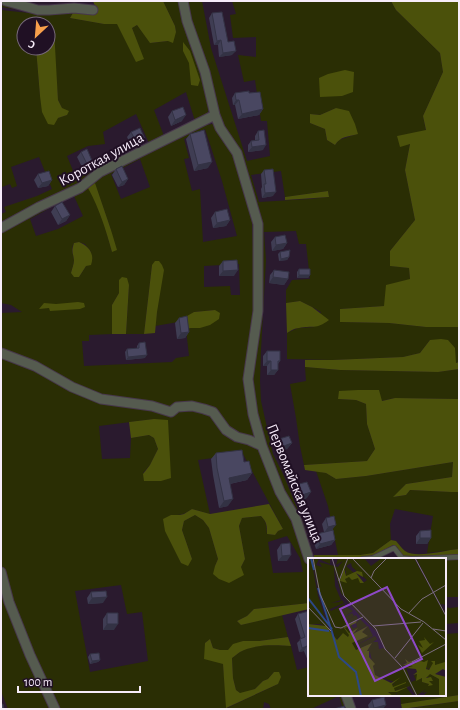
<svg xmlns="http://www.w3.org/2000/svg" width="460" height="710" viewBox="0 0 460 710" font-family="'Alegreya Sans',sans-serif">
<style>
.green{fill:#2a2e04;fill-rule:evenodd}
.forest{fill:#4b510b}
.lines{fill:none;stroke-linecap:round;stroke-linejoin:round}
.lane-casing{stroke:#47374b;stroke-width:6}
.street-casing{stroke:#47374b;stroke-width:11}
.lane{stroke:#555b4f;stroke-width:4.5}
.street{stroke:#555b4f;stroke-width:9}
.wall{fill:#3f3d53}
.shaded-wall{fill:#333244}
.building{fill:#494761;stroke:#333244}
.labels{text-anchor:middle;stroke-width:4;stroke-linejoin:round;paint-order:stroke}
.street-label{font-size:15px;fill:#f7ecfa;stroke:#201024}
.inset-river{fill:none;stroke:#2c4887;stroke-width:2}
.inset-road{fill:none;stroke:#7c6e80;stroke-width:1}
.view{fill:#8e49c8;fill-opacity:0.15;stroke:#8e49c8;stroke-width:2}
.inset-edge{fill:none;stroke:#f7ecfa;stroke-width:2}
</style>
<rect width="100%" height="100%" fill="#2a1a2e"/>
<path class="green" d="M 1,1 L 38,11 L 74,11 L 70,18 L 104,24 L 118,24 L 143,59 L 132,28 L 137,25 L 151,43 L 168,41 L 176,32 L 175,26 L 163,1 L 179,1 L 210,103 L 208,112 L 202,118 L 1,225 L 1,214 L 6,212 L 4,207 L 37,196 L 52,189 L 39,157 L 11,167 L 17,186 L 12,188 L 10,184 L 2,187 L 1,185 L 1,10 L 29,13 L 28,11 L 1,7 ZM 42,23 L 48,23 L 56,74 L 58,100 L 62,108 L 67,115 L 58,118 L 40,96 L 36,48 L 24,48 L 24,24 L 41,24 ZM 186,92 L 195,121 L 164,136 L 154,110 ZM 136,114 L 149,143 L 94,171 L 76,178 L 67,156 L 88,146 L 105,144 L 103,132 Z
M 185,1 L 202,1 L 211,48 L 247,161 L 270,156 L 267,121 L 261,121 L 255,80 L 244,82 L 238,55 L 256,57 L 256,37 L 233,38 L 230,15 L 236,14 L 232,1 L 391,1 L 396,10 L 440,53 L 443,72 L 423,116 L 426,131 L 398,136 L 410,144 L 405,170 L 415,220 L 390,251 L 391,266 L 409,268 L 410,279 L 384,306 L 340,309 L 340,322 L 389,323 L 426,327 L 459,327 L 459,362 L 456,363 L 430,340 L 420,353 L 403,357 L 332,360 L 287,359 L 287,333 L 298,328 L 314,327 L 321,312 L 312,307 L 300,301 L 286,303 L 286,290 L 292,280 L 310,279 L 306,244 L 299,244 L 296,231 L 264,232 L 266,260 L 261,350 L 260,381 L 261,401 L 273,454 L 283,474 L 303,522 L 314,558 L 312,558 L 281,491 L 256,413 L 251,379 L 260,287 L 251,192 L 221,127 ZM 336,108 L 357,134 L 339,140 L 335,145 L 327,140 L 325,129 L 310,123 L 310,114 L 320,115 ZM 281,171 L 285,197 L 328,191 L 329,197 L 309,199 L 259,202 L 251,175 Z
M 213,124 L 217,128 L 231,151 L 238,167 L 252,222 L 255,294 L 254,323 L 250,350 L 246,360 L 245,379 L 251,417 L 297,528 L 306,556 L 309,566 L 309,603 L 254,609 L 247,616 L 237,621 L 241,625 L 282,615 L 288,637 L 259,641 L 243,641 L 228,650 L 220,650 L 213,648 L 210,639 L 205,643 L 223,664 L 227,708 L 278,684 L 274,672 L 268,679 L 263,681 L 255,689 L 241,694 L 236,690 L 233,678 L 232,658 C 235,656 237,654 240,652 C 253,644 275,645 291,646 L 297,670 L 309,667 L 309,695 L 345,695 L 349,709 L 343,709 L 339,696 L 311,709 L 271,709 L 269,704 L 264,702 L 263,709 L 8,709 L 1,691 L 1,313 L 22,312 L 11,305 L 1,303 L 1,231 L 104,173 L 156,147 L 206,125 ZM 205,129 L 222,181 L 237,236 L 203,242 L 200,189 L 192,191 L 184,159 L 189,158 L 184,139 ZM 140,159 L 150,187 L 121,199 L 111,174 ZM 95,184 L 111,230 L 112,252 L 105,227 L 95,200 L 89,188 ZM 74,196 L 83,216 L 58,229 L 36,236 L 30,219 L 64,200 ZM 79,242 L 85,244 L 91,252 L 86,266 L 79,277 L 71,273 C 72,269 74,264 74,260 C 73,252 70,251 74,243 ZM 239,264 L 240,295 L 231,295 L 230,286 L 204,287 L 204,266 ZM 152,265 L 157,312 L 155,326 L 184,321 L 194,312 L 215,310 L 200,328 L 191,328 L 186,329 L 189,356 L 176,358 L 172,362 L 84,366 L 82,341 L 89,341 L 89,335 L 112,334 L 112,305 L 119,293 L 119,280 L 129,285 L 126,334 L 144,334 ZM 154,419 L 170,478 L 143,473 L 150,465 L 158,449 L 154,438 L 149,435 L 131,438 L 130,458 L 102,459 L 99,426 ZM 243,454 L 283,529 L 278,531 L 275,535 L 267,534 C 266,526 267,522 261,516 L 242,518 L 239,526 L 245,559 L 241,567 L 215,566 L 218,559 L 209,528 L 203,520 L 195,515 L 184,521 L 182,530 L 192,559 L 181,563 L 177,553 L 171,515 C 181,515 183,515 192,509 L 210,514 L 198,460 ZM 287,536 L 300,558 L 303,572 L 273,573 L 268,542 ZM 121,585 L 127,614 L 142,612 L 148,661 L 90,672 L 75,591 Z
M 305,367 L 340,370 L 438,372 L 459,369 L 459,399 L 395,398 L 381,401 L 340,391 L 338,399 L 356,400 L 366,404 L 367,424 L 375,449 L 367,461 L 304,465 L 300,446 L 296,418 L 290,384 L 306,381 Z
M 453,462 L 452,477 L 406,484 L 394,497 L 406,495 L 410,490 L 451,492 L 459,492 L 459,549 L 427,553 L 433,516 L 395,509 L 390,524 L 391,540 L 373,553 L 360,555 L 338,555 L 328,506 L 316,471 L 326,473 L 336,479 L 366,476 Z
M 445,559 L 459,559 L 459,597 L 445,597 Z
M 445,607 L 450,608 L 459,607 L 459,623 L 445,624 Z
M 459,633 L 459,695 L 401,704 L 400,695 L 445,695 L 445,634 Z
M 459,701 L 459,709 L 405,709 Z"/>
<path class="forest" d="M 93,1 L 163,1 L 175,26 L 176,32 L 173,43 L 168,41 L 150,43 L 137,25 L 132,28 L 144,59 L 136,62 L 117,24 L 104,24 L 70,18 L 74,11 L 97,11 Z
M 391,1 L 459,1 L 459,327 L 426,327 L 389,323 L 340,322 L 340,309 L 384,306 L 386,285 L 410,279 L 409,268 L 390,266 L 390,251 L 415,220 L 405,170 L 410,144 L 400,147 L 397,136 L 426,130 L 423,116 L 443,72 L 440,53 L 396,10 Z
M 42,23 L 48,23 L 54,29 L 58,100 L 62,108 L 69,111 L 67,115 L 58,118 L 54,125 L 48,124 L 42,112 L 40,96 L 36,48 L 48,48 L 48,24 L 41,24 Z
M 183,42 L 190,51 L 200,80 L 198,86 L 191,85 L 189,63 L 183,51 Z
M 345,70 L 354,72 L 353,92 L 342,96 L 320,97 L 319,78 L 328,74 Z
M 336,108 L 349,111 L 355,124 L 358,134 C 347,137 341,136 335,145 L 327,140 L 325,129 L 310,123 L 310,114 L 320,115 Z
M 95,183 L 111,230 L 117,250 L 112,252 C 106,230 99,208 88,188 Z
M 328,191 L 329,197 L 285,200 L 285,197 Z
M 79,242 C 89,246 95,254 91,265 L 86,266 L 79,277 L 74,277 L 71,273 C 72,269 74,264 74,260 C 73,252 71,252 74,243 Z
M 155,261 L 159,261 L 162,265 L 164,270 L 157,312 L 155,333 L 144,334 L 152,265 Z
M 122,277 L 127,278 L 129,285 L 126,334 L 112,334 L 112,305 L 119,293 L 119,280 Z
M 300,301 L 312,307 L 329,320 C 316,330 312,325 299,328 C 295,328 290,331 287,333 L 286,303 Z
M 78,302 L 84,303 L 85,307 L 80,309 L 50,311 L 49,308 L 39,309 L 44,303 L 56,304 Z
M 215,310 L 220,313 L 219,319 L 210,325 L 200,328 L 191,328 L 186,329 L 184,321 L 187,316 L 194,312 Z
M 441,339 L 448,340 L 455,348 L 456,363 L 459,362 L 459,369 L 438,372 L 340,370 L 305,367 L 305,360 L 332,360 L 403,357 L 420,353 L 430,340 Z
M 358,390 L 379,390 L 382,401 L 395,398 L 459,399 L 459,492 L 451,492 L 410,490 L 406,495 L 393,497 L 406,484 L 452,477 L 453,462 L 366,476 L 336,479 L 326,473 L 305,470 L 304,465 L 367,461 L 375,449 L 367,424 L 366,404 L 356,400 L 338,399 L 339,391 Z
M 154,419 L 168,420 L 171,478 L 161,481 L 144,481 L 143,474 L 150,465 L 158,449 L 154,438 L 149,435 L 131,438 L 129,422 Z
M 269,504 L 283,529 L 278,531 L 275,535 L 267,534 C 267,526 267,522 261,516 L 242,518 L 239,526 L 245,559 L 241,567 L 244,575 L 229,583 L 219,579 L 213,574 L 215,566 L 218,559 L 209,528 L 203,520 L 195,515 L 184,521 L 182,530 L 192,559 L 188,566 L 181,563 L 165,531 L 163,519 L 171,515 L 180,515 L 184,514 L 192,509 L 210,514 Z
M 391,540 L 396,541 C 399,544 401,548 405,551 C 416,559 445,550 459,549 L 459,556 L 412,558 L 404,557 L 401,553 L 397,547 L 393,545 L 375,555 L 366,557 L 314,558 L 314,555 L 360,555 L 373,553 Z
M 309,603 L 309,609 L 241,625 L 237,621 L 247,616 L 254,609 Z
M 288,637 L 291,646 C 275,645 254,644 240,652 C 237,654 235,656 232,658 L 233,678 L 236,690 L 240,693 L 255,689 L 263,681 L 268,679 L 274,672 L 279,672 L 281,677 L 278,684 L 226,708 L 223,664 L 204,659 L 205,643 L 210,639 L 213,648 L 220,650 L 228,650 L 233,644 L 243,641 L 259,641 Z
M 459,695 L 459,701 L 402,709 L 401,704 Z"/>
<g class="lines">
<g class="lane-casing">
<path id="lane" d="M 363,559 L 373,558 L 394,548 L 402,558 L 411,559 L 459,557"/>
</g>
<g class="street-casing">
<path id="street" d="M 6,1 L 38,10 L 49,10 L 74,8 L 93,10
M 183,1 L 187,21 L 205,72 L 215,115 L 220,128 L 237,153 L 258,224 L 258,311 L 248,379 L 253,414 L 262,446 L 280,492 L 296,519 L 309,559
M 1,228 L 39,207 L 80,188 L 100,172 L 215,115
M 1,353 L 35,366 L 72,387 L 101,399 L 152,406 L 171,412 L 177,407 L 192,406 L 204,409 L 213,412 L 226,430 L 237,437 L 249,440 L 262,446
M 1,572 L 9,602 L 30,655 L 55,709
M 346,695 L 351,709"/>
</g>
<use href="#lane" class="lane"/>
<use href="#street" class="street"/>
</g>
<path class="wall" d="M 212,13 L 228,42 L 232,55 L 219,57 L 218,45 L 214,45 L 209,18 Z
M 235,93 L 249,93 L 263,109 L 259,115 L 238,119 L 235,105 L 233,105 L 232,98 Z
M 172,111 L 182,121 L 171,126 L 168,117 Z
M 258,131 L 263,150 L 248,152 L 248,145 L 251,141 L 255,140 L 255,136 Z
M 131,132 L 140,144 L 132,148 L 127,137 Z
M 190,134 L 208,168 L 194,171 L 186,139 Z
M 81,152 L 93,163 L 89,169 L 84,171 L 77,157 Z
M 116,169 L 128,179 L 124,185 L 118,187 L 112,175 Z
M 264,170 L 273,196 L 262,198 L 261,189 L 262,187 L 261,174 Z
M 38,174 L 52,180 L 48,186 L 38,188 L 34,180 Z
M 55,206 L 70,215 L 66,221 L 58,225 L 51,212 Z
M 215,212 L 230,220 L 226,226 L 213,228 L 211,218 Z
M 275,237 L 287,243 L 283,249 L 272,251 L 271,242 Z
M 280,252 L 289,257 L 287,260 L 279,261 L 278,254 Z
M 223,261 L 234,276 L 219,276 L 219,266 Z
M 299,269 L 310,275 L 308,278 L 297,278 L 297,272 Z
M 274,270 L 288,279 L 284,285 L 269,283 L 270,275 Z
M 179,318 L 189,332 L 185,338 L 177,339 L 175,323 Z
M 139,343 L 145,358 L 126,360 L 125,352 L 127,349 L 137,348 L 137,346 Z
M 267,351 L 280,361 L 278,364 L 278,370 L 274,375 L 267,375 L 267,366 L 263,366 L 263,356 Z
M 279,439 L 292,443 L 287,449 L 277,452 L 275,444 Z
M 216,453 L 244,462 L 252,473 L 247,480 L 230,484 L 228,506 L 219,508 L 213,475 L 211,459 Z
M 299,484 L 307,498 L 298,501 L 295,490 Z
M 326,518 L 333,530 L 335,540 L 331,545 L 316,549 L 313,540 L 317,534 L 324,532 L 322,524 Z
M 420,531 L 431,538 L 427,544 L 416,544 L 416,536 Z
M 281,544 L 287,561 L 278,561 L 277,550 Z
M 91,592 L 103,603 L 88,604 L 87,598 Z
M 309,611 L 309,660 L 308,661 L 304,651 L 299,652 L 297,643 L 301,639 L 295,619 L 298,614 Z
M 107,613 L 114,630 L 103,630 L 103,619 Z
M 90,654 L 100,660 L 98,662 L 90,664 L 88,657 Z
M 372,700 L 383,709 L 369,709 L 368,705 Z"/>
<path class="shaded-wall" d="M 221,40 L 218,45 L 214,45 L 217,41 Z
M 236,51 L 232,55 L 219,57 L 223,53 Z
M 236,100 L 239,100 L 235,105 L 233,105 Z
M 263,109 L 259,115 L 238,119 L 242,114 Z
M 186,115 L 182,121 L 171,126 L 175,120 Z
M 145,139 L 140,144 L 132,148 L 136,142 Z
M 266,145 L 263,150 L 248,152 L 252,147 Z
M 212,162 L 208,168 L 194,171 L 198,165 Z
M 93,163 L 89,169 L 84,171 L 88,166 Z
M 128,179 L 124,185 L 118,187 L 122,182 Z
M 52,180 L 48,186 L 38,188 L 42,183 Z
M 276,192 L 273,196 L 262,198 L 265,193 Z
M 70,215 L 66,221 L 58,225 L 62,219 Z
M 230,220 L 226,226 L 213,228 L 217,223 Z
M 287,243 L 283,249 L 272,251 L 276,245 Z
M 289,257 L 287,260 L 279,261 L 281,259 Z
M 238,270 L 234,276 L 219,276 L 223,271 Z
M 299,275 L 310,275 L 308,278 L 297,278 Z
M 273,277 L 288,279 L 284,285 L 269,283 Z
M 189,332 L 185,338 L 177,339 L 181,333 Z
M 147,355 L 145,358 L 126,360 L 128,357 Z
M 267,361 L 271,361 L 267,366 L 263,366 Z
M 271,370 L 278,370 L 274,375 L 267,375 Z
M 292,443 L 287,449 L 277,452 L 281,447 Z
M 252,473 L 247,480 L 224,485 L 229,478 Z
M 311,492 L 307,498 L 298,501 L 302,495 Z
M 233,499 L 228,506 L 219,508 L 224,501 Z
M 336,525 L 332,530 L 324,533 L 328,527 Z
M 420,538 L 431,538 L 427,544 L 416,544 Z
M 335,540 L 331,545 L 316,549 L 320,544 Z
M 291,555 L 287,561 L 278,561 L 282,556 Z
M 107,597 L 103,603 L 88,604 L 92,598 Z
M 107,624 L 118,624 L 114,630 L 103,630 Z
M 307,646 L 304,651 L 299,652 L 302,648 Z
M 100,660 L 98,662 L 90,664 L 92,661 Z
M 386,705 L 383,709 L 374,709 L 374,708 Z"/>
<path class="building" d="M 222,12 L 228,42 L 234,41 L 236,51 L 223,53 L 221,40 L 217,41 L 212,13 Z
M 249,91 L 249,93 L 260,92 L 263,109 L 242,114 L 239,100 L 236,100 L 235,93 Z
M 183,107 L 186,115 L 175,120 L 172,111 Z
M 140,128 L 145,139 L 136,142 L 131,132 Z
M 204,130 L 212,162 L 198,165 L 190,134 Z
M 264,130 L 266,145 L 252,147 L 251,141 L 259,140 L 258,131 Z
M 87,149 L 93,163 L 88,166 L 81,152 Z
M 122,166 L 128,179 L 122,182 L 116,169 Z
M 273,169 L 276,192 L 265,193 L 264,184 L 266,184 L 264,170 Z
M 49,171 L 52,180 L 42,183 L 38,174 Z
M 62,202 L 70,215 L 62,219 L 55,206 Z
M 227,209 L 230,220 L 217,223 L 215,212 Z
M 285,235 L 287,243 L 276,245 L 275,237 Z
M 290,250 L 289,257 L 281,259 L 280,252 Z
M 237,260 L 238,270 L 223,271 L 223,261 Z
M 299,269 L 310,269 L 310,275 L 299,275 Z
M 274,270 L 289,272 L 288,279 L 273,277 Z
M 187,316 L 189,332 L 181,333 L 179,318 Z
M 145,342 L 147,355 L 128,357 L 127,349 L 139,348 L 139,343 Z
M 267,351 L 280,351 L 280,361 L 278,361 L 278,370 L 271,370 L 271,361 L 267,361 Z
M 289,436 L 292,443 L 281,447 L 279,439 Z
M 242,450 L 244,462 L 249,461 L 252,473 L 229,478 L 233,499 L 224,501 L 217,468 L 216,453 Z
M 307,482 L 311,492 L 302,495 L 299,484 Z
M 334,516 L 336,525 L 328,527 L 326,518 Z
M 333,530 L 335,540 L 320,544 L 317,534 Z
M 431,530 L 431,538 L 420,538 L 420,531 Z
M 290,543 L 291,555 L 282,556 L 281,544 Z
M 106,591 L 107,597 L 92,598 L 91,592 Z
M 309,611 L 309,651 L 307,646 L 302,648 L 300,639 L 305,637 L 298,614 Z
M 107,613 L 118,613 L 118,624 L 107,624 Z
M 99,653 L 100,660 L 92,661 L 90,654 Z
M 384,697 L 386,705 L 374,708 L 372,700 Z
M 1,704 L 3,704 L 4,709 L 1,709 Z
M 344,706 L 346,709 L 334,709 Z"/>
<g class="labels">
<g class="street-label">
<text transform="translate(101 159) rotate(-29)" y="5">Короткая улица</text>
<text transform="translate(295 483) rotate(68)" y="5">Первомайская улица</text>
</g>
</g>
<g transform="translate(308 558)">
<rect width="138" height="138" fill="#2a1a2e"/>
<path d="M 0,0 L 3,0 L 10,38 L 21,72 L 13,66 L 0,66 ZM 4,0 L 25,0 L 22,2 L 22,6 L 11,1 L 8,7 L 14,9 L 11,4 L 30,9 L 35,3 L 28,7 L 30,0 L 56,0 L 63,8 L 74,0 L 106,0 L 138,59 L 138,89 L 136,91 L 138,93 L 138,106 L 127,107 L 127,104 L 120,112 L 116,105 L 109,102 L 107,106 L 97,102 L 99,105 L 95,105 L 105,109 L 98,110 L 103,124 L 108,122 L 106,118 L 109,116 L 109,121 L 114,120 L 114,124 L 122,126 L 124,127 L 120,123 L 125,123 L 118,118 L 122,116 L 131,121 L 131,138 L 115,138 L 119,134 L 114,135 L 118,131 L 108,138 L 102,128 L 98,129 L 105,138 L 88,138 L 89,134 L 87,138 L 80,136 L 82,133 L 88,133 L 99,128 L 87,133 L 83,128 L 87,124 L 67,117 L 62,94 L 59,93 L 64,85 L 48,92 L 44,85 L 60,77 L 57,78 L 54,74 L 60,68 L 65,78 L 47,88 L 67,78 L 69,81 L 65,84 L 70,84 L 71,91 L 76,90 L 68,73 L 54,59 L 37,68 L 33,72 L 36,70 L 40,75 L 37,70 L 43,66 L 45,70 L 49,69 L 48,65 L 52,61 L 59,68 L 45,76 L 49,72 L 44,73 L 40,79 L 34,76 L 28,82 L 11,35 ZM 43,5 L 44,9 L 59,22 L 55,25 L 50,20 L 41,19 L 37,20 L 38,24 L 32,23 L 38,12 L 38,18 L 46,15 L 38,8 ZM 26,9 L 33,35 L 53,59 L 50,61 L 48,57 L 36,64 L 46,58 L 44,55 L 34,61 L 45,53 L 39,49 L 29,55 L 38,49 L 36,46 L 23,53 L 19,48 L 22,51 L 36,45 L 34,42 L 31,44 L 23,45 L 33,42 L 27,28 ZM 108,0 L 138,0 L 138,47 L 133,46 L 138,57 Z" fill="#2a2e04" fill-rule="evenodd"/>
<path d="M 36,10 L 38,18 L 49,13 L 54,14 L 55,19 L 48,15 L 56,25 L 52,25 L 50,20 L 44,22 L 41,19 L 37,21 L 39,25 L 32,23 ZM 49,62 L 48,65 L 37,70 L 41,75 L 50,70 L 45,76 L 60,68 L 54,74 L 60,78 L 44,85 L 48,92 L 64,85 L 59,93 L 61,93 L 61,99 L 67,106 L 65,108 L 67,117 L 83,125 L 93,119 L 84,126 L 85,129 L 98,124 L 98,125 L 86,130 L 87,133 L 102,128 L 89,134 L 80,134 L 85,138 L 0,138 L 0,66 L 18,68 L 29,82 L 35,75 L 40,79 L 41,77 L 36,70 L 33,71 ZM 116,79 L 122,86 L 126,84 L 114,95 L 110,87 L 115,90 L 111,83 L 117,82 ZM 97,101 L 101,104 L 106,102 L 104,104 L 107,106 L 109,102 L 116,104 L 120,102 L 118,111 L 121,112 L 125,105 L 123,103 L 127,103 L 127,107 L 137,104 L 138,113 L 135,111 L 127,116 L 138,119 L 138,138 L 131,138 L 131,121 L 122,116 L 118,120 L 123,119 L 125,123 L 121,123 L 125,127 L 120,128 L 121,126 L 114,124 L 114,120 L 108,123 L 109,116 L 105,117 L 109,114 L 108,111 L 98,110 L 105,108 L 95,107 L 99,105 Z" fill="#4b510b"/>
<path class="inset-river" d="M 3,0 L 6,12M 10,30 L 24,74M 0,40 L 24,71M 0,70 L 21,73M 24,74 L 31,99 L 48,114 L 53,138"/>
<path class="inset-road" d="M 5,0 L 12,36 L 27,69 L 33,70 L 55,59M 24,0 L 36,38 L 68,71 L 77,91 L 95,110 L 109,138M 44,0 L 93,51 L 116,64 L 138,82M 107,0 L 138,58M 63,20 L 66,13 L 79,0M 31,23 L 40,0M 0,49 L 23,73M 101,55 L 114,41 L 138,27M 65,68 L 113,64M 125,71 L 138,73M 87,100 L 115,65M 104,104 L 138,86"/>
<path class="view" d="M 79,29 L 114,101 L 67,123 L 32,51 Z"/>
<rect width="138" height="138" class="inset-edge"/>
</g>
<rect width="460" height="710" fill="none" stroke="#f7ecfa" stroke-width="4"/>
<g transform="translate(36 36) rotate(206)"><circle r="19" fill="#201024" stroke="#76687a"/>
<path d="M0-3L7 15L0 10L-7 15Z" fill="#f8a04b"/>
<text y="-6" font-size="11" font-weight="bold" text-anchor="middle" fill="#f7ecfa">С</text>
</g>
<path d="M18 686v6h122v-6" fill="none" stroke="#f7ecfa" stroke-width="2"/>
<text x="24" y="686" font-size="12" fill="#f7ecfa" stroke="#201024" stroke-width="3" paint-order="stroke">100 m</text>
</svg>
